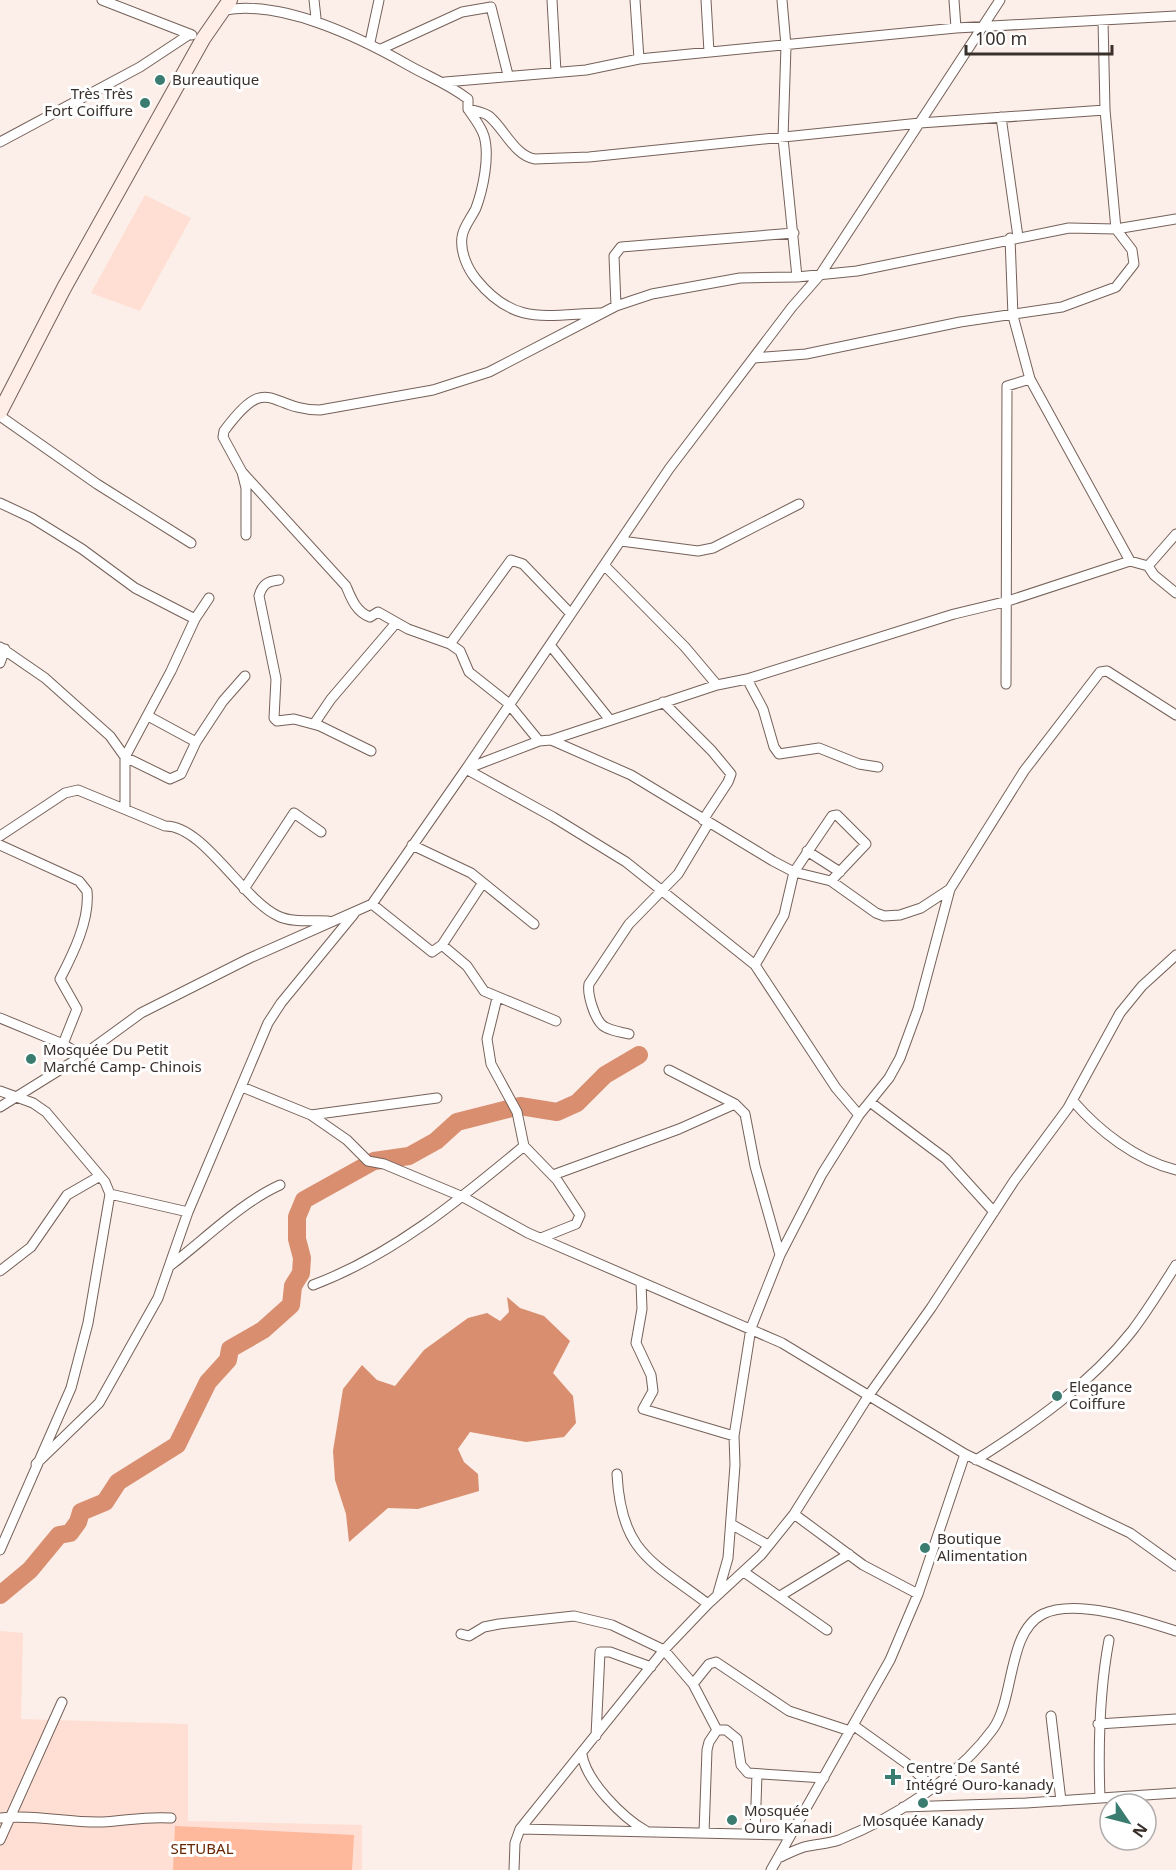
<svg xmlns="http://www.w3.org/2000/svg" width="1176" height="1870" viewBox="0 0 1176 1870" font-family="'Noto Sans',sans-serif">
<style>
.built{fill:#ffdfd3}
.green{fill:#feb89b}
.water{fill:#d88e6f}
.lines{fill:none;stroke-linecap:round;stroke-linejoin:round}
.river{stroke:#d88e6f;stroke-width:18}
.street-casing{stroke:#756159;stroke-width:11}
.secondary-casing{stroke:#756159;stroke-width:16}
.street{stroke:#fff;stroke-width:9}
.secondary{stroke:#feeee7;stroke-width:14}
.poi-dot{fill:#3a7d70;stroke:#fff;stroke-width:2}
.labels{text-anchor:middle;stroke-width:6;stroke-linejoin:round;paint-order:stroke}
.poi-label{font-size:15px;fill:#39302c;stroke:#fff;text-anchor:start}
.park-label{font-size:15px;fill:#672501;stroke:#fff}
</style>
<rect width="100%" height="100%" fill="#fceee8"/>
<path class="built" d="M 145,195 L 191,218 L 140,311 L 91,293 Z
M 0,1631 L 23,1633 L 21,1719 L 188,1724 L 188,1821 L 362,1825 L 362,1870 L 0,1870 Z"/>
<path class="green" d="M 175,1826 L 354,1835 L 352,1870 L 173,1870 Z"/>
<path class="water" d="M 507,1297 L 520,1308 L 544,1316 L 570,1341 L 553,1373 L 573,1396 L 576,1423 L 564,1437 L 526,1442 L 470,1432 L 458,1449 L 464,1462 L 478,1474 L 479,1491 L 418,1509 L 388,1508 L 349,1542 L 346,1514 L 335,1480 L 333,1451 L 343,1389 L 362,1365 L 377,1380 L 395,1386 L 424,1350 L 468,1318 L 487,1313 L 500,1321 L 509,1312 Z"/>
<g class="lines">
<path class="river" d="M 0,1595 L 30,1570 L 59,1535 L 70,1533 L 78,1522 L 81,1512 L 105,1502 L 118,1482 L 177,1445 L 208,1382 L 228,1360 L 230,1349 L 263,1330 L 291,1305 L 293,1286 L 301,1273 L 302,1258 L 297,1239 L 297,1217 L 304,1200 L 374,1161 L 409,1156 L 436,1141 L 457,1122 L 520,1106 L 557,1112 L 577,1103 L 605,1075 L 639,1055"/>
<g class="street-casing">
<path id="street" d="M 102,0 L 192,35
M 314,0 L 316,18
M 552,0 L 556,72
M 635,0 L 639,59
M 706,0 L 709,52
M 782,0 L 786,46 L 783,138 L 797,277
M 954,0 L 956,28
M 225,10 C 282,0 359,37 408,65 C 429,77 447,83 468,99 L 468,109 C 475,111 485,112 490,117 C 505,130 515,156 535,159 L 589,157 L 920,123 L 1105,110
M 370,42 L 379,0
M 381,49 L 462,12 L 491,7 L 508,75
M 445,82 L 586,70 L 639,59 L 956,28 L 1176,16
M 468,109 C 474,118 481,126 484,136 C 490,156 483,189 476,208 C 472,217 463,227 462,237 C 460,251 467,268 476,279 C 514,326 545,315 600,313
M 1001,117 L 1018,237
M 0,142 L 140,67 L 190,34
M 1010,238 L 1013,316 L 1030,379 L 1130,561
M 616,306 L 614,256 L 621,247 L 794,233
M 754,358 L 806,354 L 960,322 L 1062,307 L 1116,287 L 1134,264 L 1132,250 L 1116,229 L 1105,110 L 1103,20
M 0,416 L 97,484 L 191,543
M 242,472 L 246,488 L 246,535
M 0,503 L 32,518 L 82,549 L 135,588 L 195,619
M 621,541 L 698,551 L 713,548 L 799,504
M 604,565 L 685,647 L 717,685
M 1148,566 L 1176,534
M 279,580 C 267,581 262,585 259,596 L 276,679 L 274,718 L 277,721 L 294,719 L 320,726 L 371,751
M 450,644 L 511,560 L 523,564 L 571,614
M 550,645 L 610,720
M 0,647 L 45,678 L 110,736 L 125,757 L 170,779 L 181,774 L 196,742 L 223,701 L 245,676
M 0,663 L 5,649
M 747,679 L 763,709 L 774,747 L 779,754 L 819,748 L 859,764 L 878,767
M 1006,684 L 1007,386 L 1030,379
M 663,702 L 712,751 L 731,774 L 728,782 L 703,820
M 148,716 L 196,742
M 314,724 L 331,699 L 396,623
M 551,740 L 631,775 L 773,861 L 794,872 L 831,881 L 876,913 L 884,916 L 900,915 L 921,908 L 950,889
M 539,741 L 508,703 L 469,672 L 460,651 L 450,644 L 408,629 L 378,612 L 370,617 C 356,612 351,598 346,586 L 242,472 L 223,437 L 224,431 C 269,370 268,410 320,410 L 433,390 L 489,372 L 616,306 L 652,294 L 740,278 L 797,277 L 857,271 L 1069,228 L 1116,229 L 1176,219
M 466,769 L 539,741 L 551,740 L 717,685 L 747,679 L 954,614 L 1008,601 L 1130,561 L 1148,566 L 1154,575 L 1176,593
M 466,769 L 553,817 L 626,862 L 755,965 L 836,1088 L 859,1115
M 125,809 L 125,757 L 171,671 L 195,619 L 209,598
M 0,836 L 65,793 L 78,790 L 165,826 C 203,825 242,899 278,916 C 292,923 313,920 328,921
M 0,845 L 79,881 L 87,891 C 90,920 73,954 60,979 L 77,1009 L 63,1044
M 412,845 L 471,873 L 534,924
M 807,851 L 840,872
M 244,889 L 294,813 L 321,832
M 372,904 L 432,952 L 442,945 L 482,884
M 442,945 L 467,966 L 484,991 L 556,1021
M 755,965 L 784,915 L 794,872 L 832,816 L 837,815 L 866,844 L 831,881
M 497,998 L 487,1039 L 491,1064 L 517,1112 L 524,1146 L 557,1180 L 580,1215 L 576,1224 L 541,1238
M 0,1018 L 63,1044 L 82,1056
M 629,1034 C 621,1032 612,1031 605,1027 C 595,1022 587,994 589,984 L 629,924 L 678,874 L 708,824
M 669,1070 L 735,1104 L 745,1114 L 755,1166 L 780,1255
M 242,1087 L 311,1115 L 347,1140 L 368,1161 L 384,1164 L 463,1197 L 528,1233 L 782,1343 L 965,1454 L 1130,1533 L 1176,1566
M 0,1091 L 33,1103 L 46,1112 L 105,1182 L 110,1194 L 88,1323 L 71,1388 L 0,1550
M 1073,1101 C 1099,1131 1136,1160 1176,1170
M 870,1102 L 946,1159 L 994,1212
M 0,1107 L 82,1056 L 141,1013 L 250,958 L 372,904 L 466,769 L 669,469 L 792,307 L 820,275 L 1000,0
M 311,1115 L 437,1098
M 553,1175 L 679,1129 L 735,1104
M 110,1194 L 188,1212
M 171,1265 C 205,1239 242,1202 280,1185
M 0,1271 L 31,1247 L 67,1195 L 100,1176
M 641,1283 L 642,1309 L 636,1343 L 651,1375 L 653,1391 L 643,1409 L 734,1436
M 313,1285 C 393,1255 459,1200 524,1146
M 976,1460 C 1033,1424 1090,1384 1132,1331 C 1148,1310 1162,1287 1176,1265
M 36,1464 L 99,1403 L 158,1298 L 188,1212 L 268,1023 L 281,1003 L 354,914
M 617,1474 C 621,1552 651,1561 708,1604
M 794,1514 L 863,1565 L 918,1594
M 731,1524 L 768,1545
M 744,1572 L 827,1630
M 718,1593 L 728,1558 L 735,1465 L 734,1436 L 751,1328 L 780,1255 L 822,1174 L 859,1115 L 889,1078 L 900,1058 L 918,1009 L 950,889 L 1024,771 L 1100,672 L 1107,671 L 1176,715
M 780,1596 L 849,1554
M 461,1634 L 469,1636 L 484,1627 L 499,1624 L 574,1616 L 612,1625 L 664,1650 L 693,1684 L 717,1730
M 693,1684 L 709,1664 L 716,1662 L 789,1711 L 850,1731
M 1051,1716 L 1061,1801
M 1098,1724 L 1176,1719
M 853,1725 L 906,1763 L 932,1787
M 717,1730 L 726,1730 L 737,1739 L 741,1765 L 748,1773 L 824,1778
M 596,1736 L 600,1652 L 610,1652 L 651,1667
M 582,1755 C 587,1782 622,1817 646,1831
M 1100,1798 C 1098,1744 1099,1693 1109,1640
M 903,1807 L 1026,1803 L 1176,1793
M 0,1818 C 34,1814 68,1823 102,1822 C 126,1821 145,1816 171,1818
M 520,1829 L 789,1835
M 704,1833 L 707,1750 L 709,1742 L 717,1730
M 755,1834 L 757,1774
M 0,1840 L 62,1702
M 778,1858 C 787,1854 795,1850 804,1847 C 815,1844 828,1844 839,1840 C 896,1817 957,1778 993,1729 C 1015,1698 1007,1632 1043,1614 C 1076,1598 1142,1620 1176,1631
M 514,1870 L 515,1843 L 520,1829 L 664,1650 L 708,1604 L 761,1555 L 794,1514 L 869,1395 L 931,1308 L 1014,1181 L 1068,1108 L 1120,1013 L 1142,986 L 1176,955
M 771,1870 L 890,1660 L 918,1594 L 965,1454"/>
</g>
<g class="secondary-casing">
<path id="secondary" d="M 0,412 L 64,288 L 203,39 L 230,0"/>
</g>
<use href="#street" class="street"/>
<use href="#secondary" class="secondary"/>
</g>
<g class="poi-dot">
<circle cx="160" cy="80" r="6"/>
<circle cx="145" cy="103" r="6"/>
<circle cx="31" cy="1059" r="6"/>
<circle cx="1057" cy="1396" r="6"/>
<circle cx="925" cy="1548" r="6"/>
<path d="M890 1768h6v6h6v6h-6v6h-6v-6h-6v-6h6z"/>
<circle cx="923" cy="1803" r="6"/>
<circle cx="732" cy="1820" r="6"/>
</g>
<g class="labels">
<g class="poi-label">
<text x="172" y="85">Bureautique</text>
<text x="133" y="99" text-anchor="end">Très Très<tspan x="133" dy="17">Fort Coiffure</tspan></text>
<text x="43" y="1055">Mosquée Du Petit<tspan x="43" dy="17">Marché Camp- Chinois</tspan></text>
<text x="1069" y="1392">Elegance<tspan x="1069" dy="17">Coiffure</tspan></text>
<text x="937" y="1544">Boutique<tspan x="937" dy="17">Alimentation</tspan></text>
<text x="906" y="1773">Centre De Santé<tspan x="906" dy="17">Intégré Ouro-kanady</tspan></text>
<text x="744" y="1816">Mosquée<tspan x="744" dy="17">Ouro Kanadi</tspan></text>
<text x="923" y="1826" text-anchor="middle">Mosquée Kanady</text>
</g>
<g class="park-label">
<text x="202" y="1854">SETUBAL</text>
</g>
</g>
<g transform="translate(1128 1822) rotate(125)"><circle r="28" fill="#ffffff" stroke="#b0acab" stroke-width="1.5"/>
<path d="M0-4.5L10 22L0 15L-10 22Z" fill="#3a7d70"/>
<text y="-9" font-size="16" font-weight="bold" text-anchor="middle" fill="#39302c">N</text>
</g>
<path d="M966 45v9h146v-9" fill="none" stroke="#39302c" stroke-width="3"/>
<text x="975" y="45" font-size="18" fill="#39302c" stroke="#ffffff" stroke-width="4.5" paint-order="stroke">100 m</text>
</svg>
